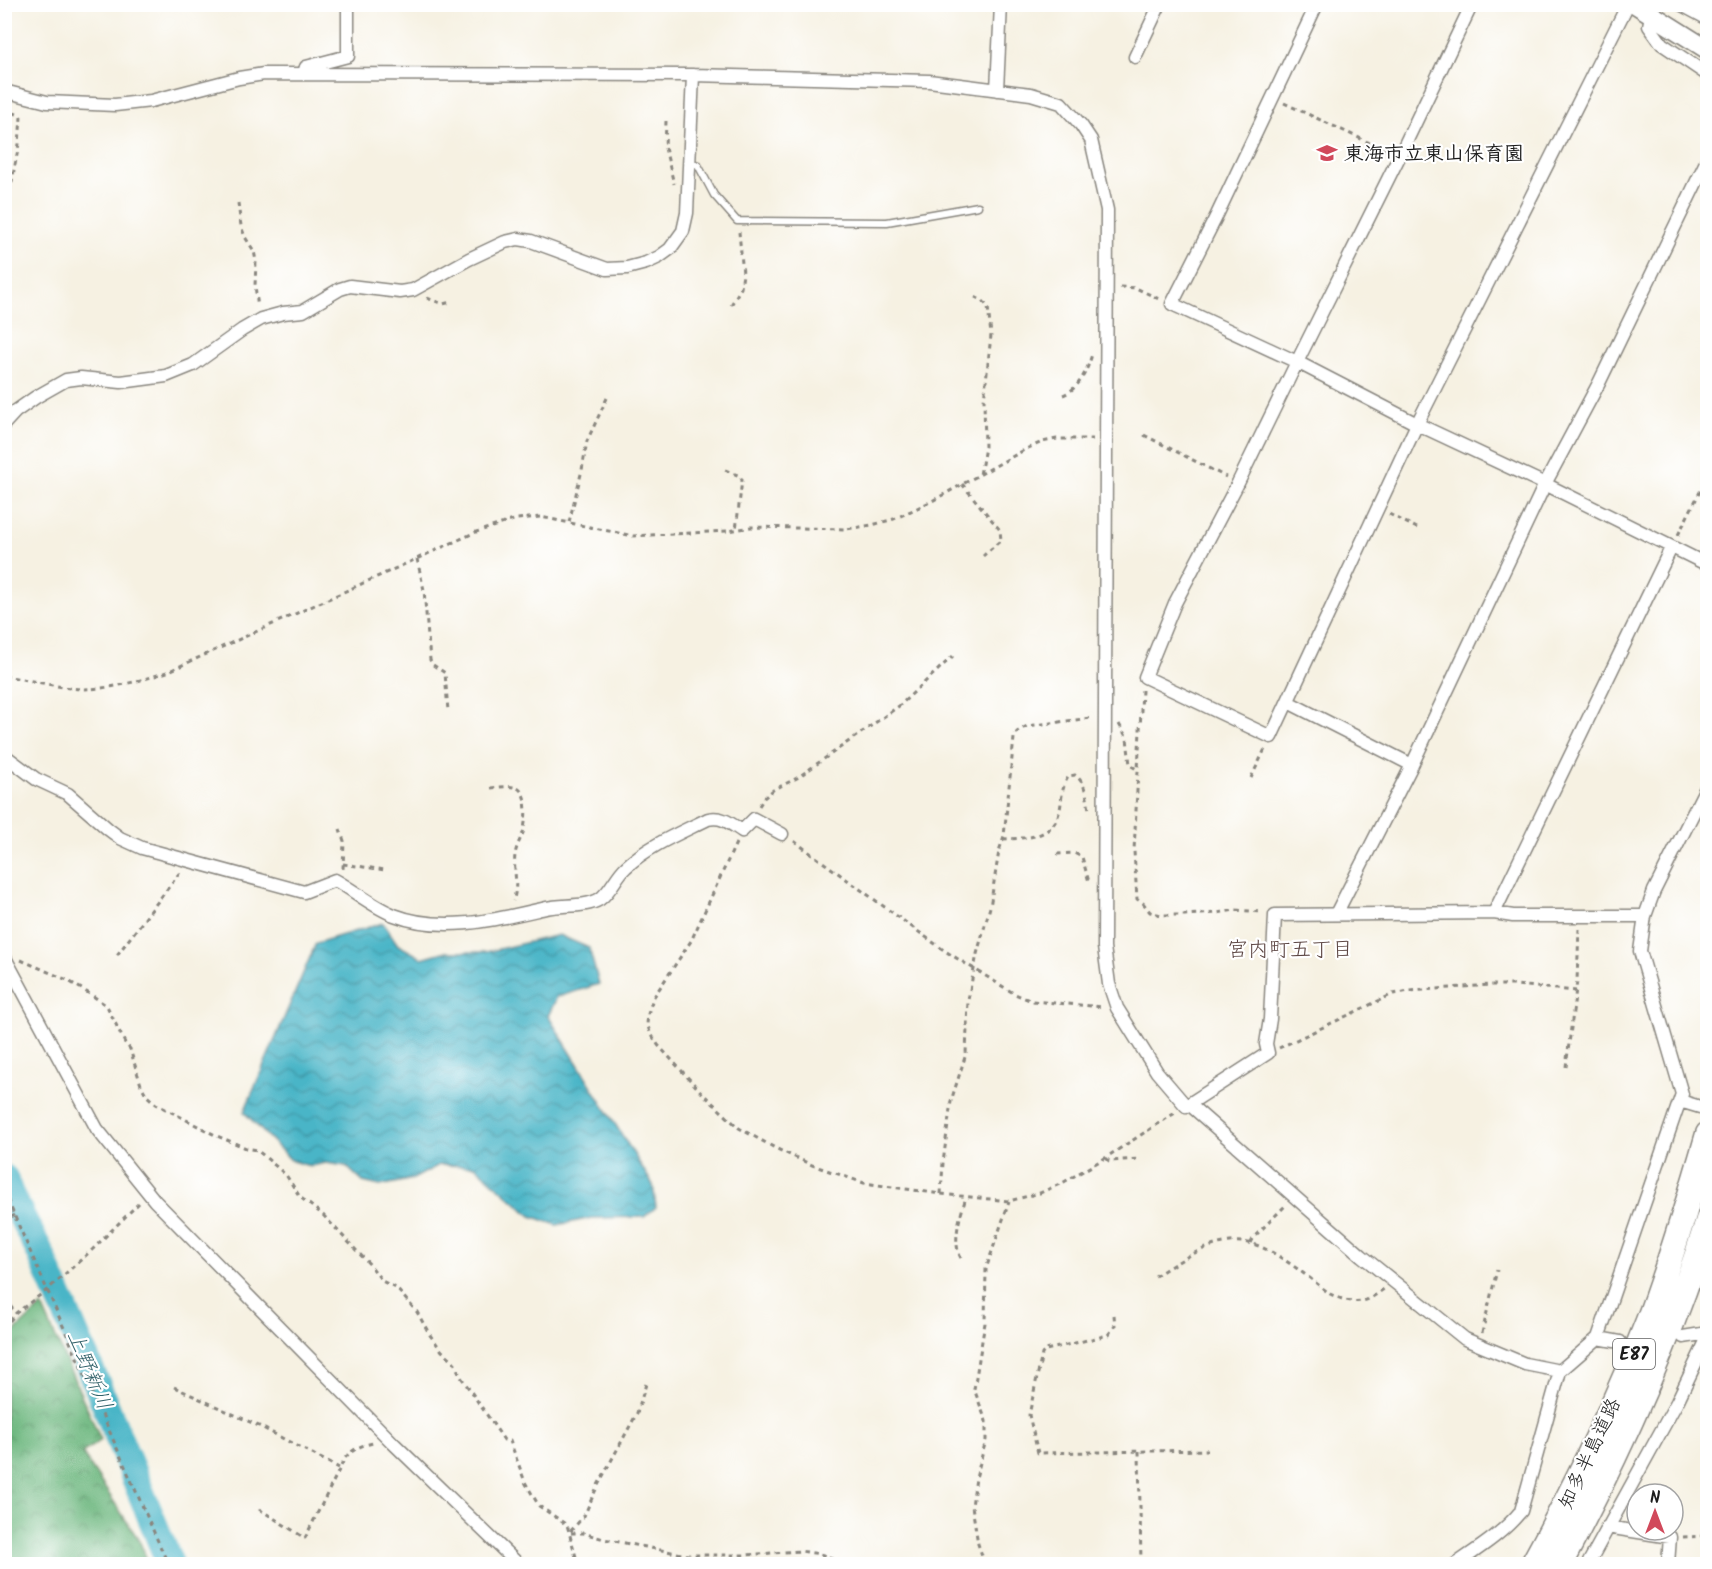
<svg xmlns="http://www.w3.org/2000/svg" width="1712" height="1569" viewBox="0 0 1712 1569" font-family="Kalam,'Klee One',sans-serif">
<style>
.forest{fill:url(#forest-crowns);stroke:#456a4e;stroke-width:1.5}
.water{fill:url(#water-waves);stroke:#336872;stroke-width:1.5}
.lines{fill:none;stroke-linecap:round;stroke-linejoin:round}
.river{stroke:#4ab5c7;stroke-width:28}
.lane-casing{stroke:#89867f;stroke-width:9}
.street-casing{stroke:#89867f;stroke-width:15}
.secondary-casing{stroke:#89867f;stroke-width:21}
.highway-casing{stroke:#89867f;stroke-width:27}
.path{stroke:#89867f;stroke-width:3;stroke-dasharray:4.5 4.5;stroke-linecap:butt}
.lane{stroke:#fff;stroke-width:6}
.street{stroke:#fff;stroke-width:12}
.secondary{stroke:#fff;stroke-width:18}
.highway{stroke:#fff;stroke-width:24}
.labels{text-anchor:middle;stroke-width:4.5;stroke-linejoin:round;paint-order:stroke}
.shield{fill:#fff;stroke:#606060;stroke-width:1.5}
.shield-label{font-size:18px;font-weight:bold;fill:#1c1c1c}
.poi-label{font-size:20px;font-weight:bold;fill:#1c1c1c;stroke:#fff;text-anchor:start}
.street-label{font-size:20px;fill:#1c1c1c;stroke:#fff}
.neighbourhood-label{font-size:21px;fill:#5c4643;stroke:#fff}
.water-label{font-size:21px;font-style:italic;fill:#316169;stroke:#fff}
</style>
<defs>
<pattern id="forest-crowns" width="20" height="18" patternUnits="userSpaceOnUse" patternTransform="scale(1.5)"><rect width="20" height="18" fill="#6eb880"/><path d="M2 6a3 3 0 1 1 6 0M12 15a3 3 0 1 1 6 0" fill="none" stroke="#5a9568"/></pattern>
<pattern id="water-waves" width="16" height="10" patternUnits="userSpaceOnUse" patternTransform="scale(1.5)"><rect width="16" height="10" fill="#4ab5c7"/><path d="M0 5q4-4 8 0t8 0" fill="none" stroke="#3d92a1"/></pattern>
</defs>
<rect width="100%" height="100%" fill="#fff"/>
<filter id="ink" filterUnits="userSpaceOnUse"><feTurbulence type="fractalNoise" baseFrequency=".0167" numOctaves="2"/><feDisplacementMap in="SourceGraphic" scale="12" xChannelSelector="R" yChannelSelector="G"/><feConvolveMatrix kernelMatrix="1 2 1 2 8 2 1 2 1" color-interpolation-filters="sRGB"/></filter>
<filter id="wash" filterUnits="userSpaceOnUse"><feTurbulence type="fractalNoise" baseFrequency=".008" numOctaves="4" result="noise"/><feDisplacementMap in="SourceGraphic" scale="24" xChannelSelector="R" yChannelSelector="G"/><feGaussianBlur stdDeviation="1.35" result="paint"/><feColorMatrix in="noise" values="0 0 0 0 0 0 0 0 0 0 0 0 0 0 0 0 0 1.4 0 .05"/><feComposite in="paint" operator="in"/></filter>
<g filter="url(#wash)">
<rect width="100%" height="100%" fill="#f6f1e2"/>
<path class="forest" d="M 42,1306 L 101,1440 L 82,1453 L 139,1540 L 149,1564 L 5,1564 L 5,1340 Z"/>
<path class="water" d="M 383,923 L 398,945 L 422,958 L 443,952 L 486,952 L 559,935 L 589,948 L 599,984 L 557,997 L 548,1016 L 653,1185 L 656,1207 L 644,1217 L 592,1218 L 557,1225 L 531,1216 L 475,1166 L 439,1165 L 413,1179 L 380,1186 L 363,1182 L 346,1166 L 326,1163 L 310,1166 L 292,1161 L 266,1135 L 244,1112 L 316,943 Z"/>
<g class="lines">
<path class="river" d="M 4,1178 L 10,1194 L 39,1250 L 98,1387 L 170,1564"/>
</g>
</g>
<g filter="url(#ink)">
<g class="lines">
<g class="lane-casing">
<path id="lane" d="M 690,162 L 698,165 L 714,195 L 737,221 L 887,222 L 978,206"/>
</g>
<g class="street-casing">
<path id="street" d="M 1317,4 L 1216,217 L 1172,304 L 1297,362 L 1417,424 L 1545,484 L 1708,565
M 1472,4 L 1399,157 L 1297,362 L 1238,483 L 1175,603 L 1145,677 L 1271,737 L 1417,424 L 1628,4
M 1680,4 L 1708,19
M 1651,15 L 1649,26 L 1662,44 L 1708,75
M 1135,57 L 1160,4
M 305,70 L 306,67 L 348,56 L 348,4
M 997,90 L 1001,4
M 4,91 L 47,102 L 115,105 L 151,101 L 239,78 L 264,74 L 693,75 L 929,81 L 1031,94 L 1061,103 L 1081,125 L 1091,140 L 1107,210 L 1104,947 L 1109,984 L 1117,1008 L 1157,1072 L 1186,1106 L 1268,1053 L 1266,1044 L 1270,1019 L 1275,915 L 1494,913 L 1513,916 L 1645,916
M 4,424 L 16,411 L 36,397 L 66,380 L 81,378 L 121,382 L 166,376 L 193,365 L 242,330 L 261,319 L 283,313 L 303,311 L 340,289 L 350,286 L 400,292 L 413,290 L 469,259 L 505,242 L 518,239 L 531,241 L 607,269 L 627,268 L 646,263 L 659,257 L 670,249 L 683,231 L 687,213 L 693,75
M 1288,702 L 1412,765
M 4,755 L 36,779 L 68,794 L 108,829 L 120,838 L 142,848 L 304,892 L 335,880 C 355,891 373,907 394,915 C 443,934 498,919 546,908 C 563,904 585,908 600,899 C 611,891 616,876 626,867 C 648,846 680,833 708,819 C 722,816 730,823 742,831 L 754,819 L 782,834
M 1494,913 L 1671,548
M 1336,914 L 1412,765 L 1545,484 L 1599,383 L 1708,158
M 4,956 L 97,1129 L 155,1201 L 393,1443 L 518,1564
M 1680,1101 L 1700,1107
M 1189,1104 L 1362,1256 L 1465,1339 L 1525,1364 L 1560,1371
M 1683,1337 L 1708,1333
M 1598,1338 L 1620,1342
M 1607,1527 L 1670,1537 L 1668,1564
M 1456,1564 C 1479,1548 1503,1533 1521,1511 L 1560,1371 L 1598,1338 L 1682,1094 L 1640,951 L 1645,916 L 1654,891 L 1708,784
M 1588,1564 L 1677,1402 L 1708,1337"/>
</g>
<g class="secondary-casing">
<path id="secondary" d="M 1635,4 L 1708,50"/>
</g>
<g class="highway-casing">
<path id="highway" d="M 1533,1564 C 1576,1485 1615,1405 1648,1321 C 1671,1260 1690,1196 1708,1134
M 1560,1564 C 1619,1454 1671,1340 1708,1220"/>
</g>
<path class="path" d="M 1284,103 L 1387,151
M 4,110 L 17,114 L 21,117 L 19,144 L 8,202
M 666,121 L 665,148 L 674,184
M 238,203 L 241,226 L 245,237 L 254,251 L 256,261 L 255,286 L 258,307
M 1120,287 L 1136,288 L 1159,299
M 975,297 L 983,301 L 988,307 L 991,335 L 984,400 L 985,447 L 980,475
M 427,298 L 443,304 L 451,302
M 731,305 L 741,288 L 743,274 L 739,232
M 1063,395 C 1079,389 1088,369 1092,354
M 1144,435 L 1226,477
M 725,470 L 740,476 L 742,480 L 736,530
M 962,484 L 1000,530 L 1001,540 L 983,556
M 1389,514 L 1417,528
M 569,522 L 582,470 L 587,441 L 607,398
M 1678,535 L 1708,476
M 417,559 L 424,590 L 430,660 L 433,665 L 445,673 L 448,711
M 4,676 C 26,679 48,685 70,688 C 102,692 136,682 167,672 L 476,532 L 517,519 L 541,517 L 633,536 L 729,531 L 751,527 L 847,529 L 872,525 L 894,519 L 932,501 L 1026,449 L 1042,442 L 1057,439 L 1093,439
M 1142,690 L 1134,851 L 1137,899 L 1143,903 L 1150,912 L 1161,915 L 1185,915 L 1217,913 L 1235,910 L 1262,912
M 1119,724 L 1127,738 L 1130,765 L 1138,770
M 1251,778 L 1266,747
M 491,788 C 498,787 507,786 514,787 C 530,789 526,822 523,833 C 520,840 516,847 515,855 C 513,871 519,885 513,901
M 759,806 L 764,798 L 773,790 L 797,778 L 899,706 L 953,656
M 340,829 L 344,841 L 343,869
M 1003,839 C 1031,838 1057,838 1061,803 C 1062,794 1063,784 1069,776 L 1075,775 C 1086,783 1087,798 1089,810
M 794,841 L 945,951 L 1015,994 L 1032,1001 L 1103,1007
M 736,843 L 691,941 L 653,998 L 648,1014 L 647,1024 L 650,1032 L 658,1045 L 703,1094 L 739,1128 L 775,1148 L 812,1165 L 864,1183 L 941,1194 L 1009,1201 L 1040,1193 L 1064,1182 L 1105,1158 L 1175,1113
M 1057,854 L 1074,853 L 1082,857 L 1089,882
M 343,864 L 385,870
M 117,955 L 181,871
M 21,960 L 67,980 L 93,996 L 107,1006 L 125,1043 L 130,1049 L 141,1085 L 147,1096 L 156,1104 L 215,1135 L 246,1148 L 257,1150 L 286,1175 L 300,1197 L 323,1215 L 371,1266 L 382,1281 L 396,1288 L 417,1312 L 430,1335 L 442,1351 L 453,1360 L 461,1377 L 504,1440 L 510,1441 L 525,1482 L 539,1506 L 567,1525 L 578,1564
M 1279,1048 L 1393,994 L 1409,991 L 1490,985 L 1516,985 L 1576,991
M 1566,1067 L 1577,981 L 1579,929
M 1106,1158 L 1109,1161 L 1139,1159
M 4,1192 L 168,1564
M 941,1194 L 943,1163 L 951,1101 L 966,1054 L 968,1000 L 977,954 L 990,907 L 999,851 L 1004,836 L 1014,738 L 1017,732 L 1027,726 L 1091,718
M 4,1222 L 14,1215
M 1251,1243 L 1254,1237 L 1286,1205
M 961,1258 C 951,1240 961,1215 966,1197
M 1155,1276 C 1183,1259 1218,1234 1253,1244 C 1277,1251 1311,1279 1330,1294 C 1340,1299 1354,1304 1366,1300 C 1372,1298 1378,1293 1384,1289
M 4,1299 L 16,1313
M 1114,1315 L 1115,1326 L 1108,1335 L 1046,1350 L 1042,1354 L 1029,1415 L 1038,1453 L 1208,1450
M 4,1328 L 16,1313 L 47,1290 L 93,1249 L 139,1203
M 1482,1333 L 1497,1270
M 646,1384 L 637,1413 L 597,1487 L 584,1516 L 569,1533 L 583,1533 L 604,1539 L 687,1555 L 745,1555 L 800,1551 L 820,1554 L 850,1564
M 174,1387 L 261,1427 L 339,1468
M 1139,1451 L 1141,1564
M 259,1509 L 305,1538 L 345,1458 C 354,1448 362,1445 374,1443
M 1683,1537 L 1708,1536
M 4,1545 L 8,1564
M 985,1564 L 978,1544 L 972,1506 L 976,1478 L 986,1440 L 986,1421 L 974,1389 L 985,1323 L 986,1269 L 1009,1202"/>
<use href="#lane" class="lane"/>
<use href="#street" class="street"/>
<use href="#secondary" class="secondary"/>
<use href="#highway" class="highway"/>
</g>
</g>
<defs>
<g id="school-bare" transform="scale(1.62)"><path d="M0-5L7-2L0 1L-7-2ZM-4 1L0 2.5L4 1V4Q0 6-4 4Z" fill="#d1495b" stroke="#fff" stroke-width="2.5" paint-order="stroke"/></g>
</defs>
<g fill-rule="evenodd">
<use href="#school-bare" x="1327" y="153"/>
</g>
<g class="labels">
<rect class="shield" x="1613" y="1339" width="42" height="30" rx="4.5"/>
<g class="shield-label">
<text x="1634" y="1360">E87</text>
</g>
<g class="poi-label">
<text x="1344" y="160">東海市立東山保育園</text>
</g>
<g class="street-label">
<text transform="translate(1589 1453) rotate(-65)" y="7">知多半島道路</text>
</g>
<g class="neighbourhood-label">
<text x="1290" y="956">宮内町五丁目</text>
</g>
<g class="water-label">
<text transform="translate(90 1370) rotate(67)" y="7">上野新川</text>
</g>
</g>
<rect width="1712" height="1569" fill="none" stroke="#fff" stroke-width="24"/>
<g transform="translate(1655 1512)"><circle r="28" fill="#ffffff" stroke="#a4a4a4" stroke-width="1.5"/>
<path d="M0-4.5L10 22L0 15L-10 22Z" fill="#d1495b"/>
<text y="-9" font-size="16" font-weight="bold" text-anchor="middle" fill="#1c1c1c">N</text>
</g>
</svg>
